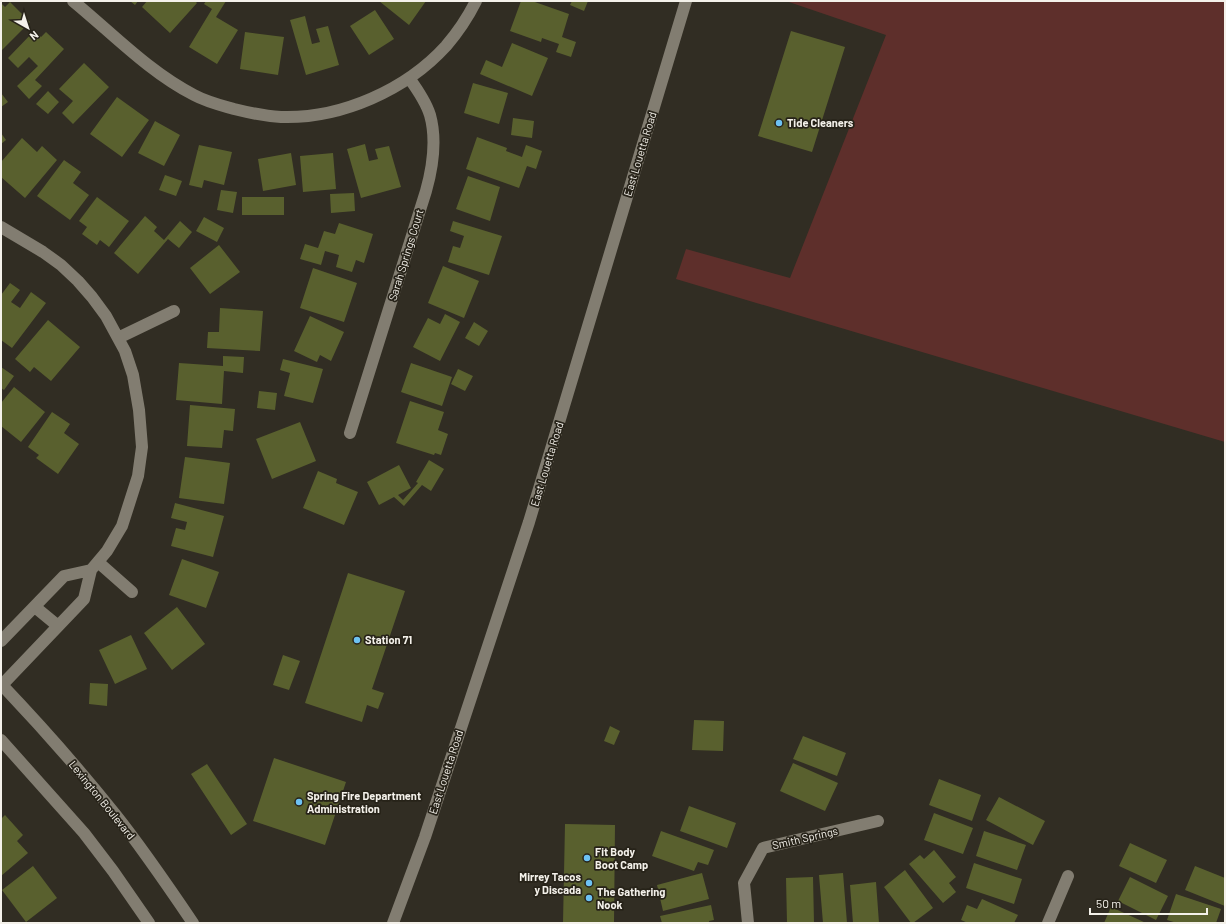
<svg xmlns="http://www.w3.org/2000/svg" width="1226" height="924" viewBox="0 0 1226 924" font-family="Barlow,sans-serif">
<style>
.green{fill:#5e2f2b}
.building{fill:#59602e}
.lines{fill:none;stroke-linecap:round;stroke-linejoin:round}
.minor{stroke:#827d71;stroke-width:12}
.secondary{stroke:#827d71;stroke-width:12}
.poi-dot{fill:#6dc2f3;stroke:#272319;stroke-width:1.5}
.labels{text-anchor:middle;stroke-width:3.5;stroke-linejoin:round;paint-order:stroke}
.poi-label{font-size:11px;font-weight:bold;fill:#f4f1ea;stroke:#272319;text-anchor:start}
.street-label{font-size:11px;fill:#f4f1ea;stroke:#272319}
</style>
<rect width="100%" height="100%" fill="#312d23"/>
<path class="green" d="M 786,1 L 1225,1 L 1225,442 L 676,279 L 686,249 L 790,278 L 886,35 Z"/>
<path class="building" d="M 130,1 L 138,1 L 135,5 Z
M 147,1 L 195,1 L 197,3 L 170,33 L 142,7 Z
M 206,1 L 226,1 L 216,17 L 238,30 L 217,64 L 189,47 L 212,9 L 204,4 Z
M 379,1 L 426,1 L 409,25 Z
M 521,1 L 532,1 L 569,14 L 562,37 L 576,42 L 571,57 L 556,52 L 559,44 L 542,38 L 541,42 L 510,31 Z
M 572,1 L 588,1 L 584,11 L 570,5 Z
M 10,2 L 30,22 L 2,50 L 1,49 L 1,3 L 5,7 Z
M 375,10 L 394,39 L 369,55 L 350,26 Z
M 305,16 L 312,44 L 320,42 L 316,29 L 328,26 L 339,65 L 306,75 L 290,20 Z
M 35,30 L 41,37 L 46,32 L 64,49 L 35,80 L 42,86 L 29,99 L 17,86 L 38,66 L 29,57 L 18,68 L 8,58 Z
M 791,31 L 845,47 L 812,152 L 758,136 Z
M 245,32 L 284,37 L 278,75 L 240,69 Z
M 512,43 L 548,58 L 532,96 L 480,74 L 486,60 L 502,67 Z
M 84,63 L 109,87 L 73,124 L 62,113 L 73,101 L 59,89 Z
M 473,83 L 508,93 L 499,124 L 464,113 Z
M 48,91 L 59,102 L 48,114 L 36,104 Z
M 1,93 L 8,102 L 1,107 Z
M 117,97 L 149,120 L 122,157 L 90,134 Z
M 513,118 L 534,121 L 532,138 L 511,135 Z
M 155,121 L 180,135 L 164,166 L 138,153 Z
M 1,133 L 6,140 L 1,144 Z
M 477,137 L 507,148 L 506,151 L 522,157 L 526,145 L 542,151 L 536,169 L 527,166 L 519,188 L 466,169 Z
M 22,138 L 37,152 L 42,146 L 57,160 L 25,198 L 1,177 L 1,162 Z
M 365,144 L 369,161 L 378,159 L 375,149 L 389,146 L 401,187 L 361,198 L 347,149 Z
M 199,145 L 232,152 L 224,185 L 204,180 L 202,188 L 189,185 Z
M 291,153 L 296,185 L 263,191 L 258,159 Z
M 333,153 L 336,189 L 303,192 L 300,156 Z
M 64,160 L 81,172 L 73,183 L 89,195 L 70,220 L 37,196 Z
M 165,175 L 182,181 L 176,196 L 159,190 Z
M 468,176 L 500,187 L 490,221 L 456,209 Z
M 221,190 L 237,192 L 233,213 L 217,210 Z
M 354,193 L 355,211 L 331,213 L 330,194 Z
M 97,197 L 129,221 L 109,247 L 100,240 L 97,245 L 82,234 L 87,227 L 79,221 Z
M 242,197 L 284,197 L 284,215 L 242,215 Z
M 145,216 L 157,227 L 154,231 L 164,240 L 180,221 L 192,232 L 179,248 L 168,239 L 138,274 L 114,253 Z
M 204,217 L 224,228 L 217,242 L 196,231 Z
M 453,221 L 502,236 L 489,275 L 448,262 L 453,246 L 460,248 L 464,236 L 450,231 Z
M 339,223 L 373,234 L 364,263 L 356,260 L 352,272 L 336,267 L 339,255 L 325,251 L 321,265 L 300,259 L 305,244 L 318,248 L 324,231 L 335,234 Z
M 219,245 L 240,272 L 210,294 L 190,268 Z
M 443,266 L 479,281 L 464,318 L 428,303 Z
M 313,268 L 357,283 L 344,322 L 300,308 Z
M 10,283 L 20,290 L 11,302 L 20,308 L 31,292 L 46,303 L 12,348 L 1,340 L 1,295 Z
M 220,308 L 263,311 L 260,351 L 207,348 L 208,332 L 219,332 Z
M 445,314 L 460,322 L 440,361 L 413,347 L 428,318 L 440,324 Z
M 310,316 L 344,332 L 331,361 L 320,355 L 317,362 L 294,351 Z
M 48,320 L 80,347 L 51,381 L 34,367 L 30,372 L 15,359 Z
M 474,322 L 488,331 L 479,346 L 465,338 Z
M 223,356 L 244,357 L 243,373 L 224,371 L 222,404 L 176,400 L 179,363 L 223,366 Z
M 283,359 L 323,369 L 313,403 L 284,396 L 290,373 L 280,370 Z
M 411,363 L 452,377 L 442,406 L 401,392 Z
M 1,367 L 14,376 L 4,390 L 1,388 Z
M 458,369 L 473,376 L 465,391 L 451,384 Z
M 14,387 L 45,412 L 21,442 L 1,426 L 1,403 Z
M 259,391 L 277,393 L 275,410 L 257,408 Z
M 410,401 L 444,412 L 438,430 L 448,434 L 441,455 L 435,453 L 434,455 L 396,443 Z
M 190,405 L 235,409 L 233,431 L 224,430 L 222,448 L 187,446 Z
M 52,412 L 70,424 L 64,433 L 79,444 L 58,474 L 36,458 L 39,455 L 28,447 Z
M 300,422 L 316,461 L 272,479 L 256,439 Z
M 185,457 L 230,463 L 224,504 L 179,498 Z
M 429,460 L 444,469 L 431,491 L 422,485 L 404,506 L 394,497 L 379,505 L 367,482 L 399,465 L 411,488 L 398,495 L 403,500 L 418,483 L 416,482 Z
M 318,471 L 337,479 L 336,483 L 358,492 L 344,525 L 303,508 Z
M 175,503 L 224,516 L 213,557 L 171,546 L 176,528 L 185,530 L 187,522 L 171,518 Z
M 182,559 L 219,572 L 206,608 L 169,595 Z
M 348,573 L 405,591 L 372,689 L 384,693 L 378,709 L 367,705 L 362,722 L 305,703 Z
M 177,607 L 205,644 L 172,670 L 144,633 Z
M 131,635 L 147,669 L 115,684 L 99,650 Z
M 283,655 L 300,661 L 289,690 L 273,685 Z
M 90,683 L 108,684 L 107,706 L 89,704 Z
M 694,720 L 724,721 L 723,751 L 692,750 Z
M 610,726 L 620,731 L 614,745 L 604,741 Z
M 803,736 L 846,753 L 837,776 L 793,759 Z
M 274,758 L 346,782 L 325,845 L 253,821 Z
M 793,763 L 838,783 L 825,811 L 780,791 Z
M 207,764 L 247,824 L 231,835 L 191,774 Z
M 939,779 L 981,795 L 972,821 L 929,805 Z
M 999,797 L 1045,821 L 1033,845 L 986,820 Z
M 689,806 L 736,823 L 727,848 L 680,831 Z
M 934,813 L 973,828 L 963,854 L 924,840 Z
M 5,815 L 23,835 L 17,841 L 28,853 L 1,876 L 1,819 Z
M 565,824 L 615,825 L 614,923 L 563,923 Z
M 661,831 L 714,850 L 708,865 L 698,862 L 694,871 L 652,856 Z
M 984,831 L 1026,845 L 1017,870 L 976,856 Z
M 1130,843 L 1167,860 L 1156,883 L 1119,866 Z
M 934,850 L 956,877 L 949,883 L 956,892 L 943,903 L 909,864 L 920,855 L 924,859 Z
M 974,863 L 1022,879 L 1014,904 L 966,888 Z
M 33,866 L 57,898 L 26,922 L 2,890 Z
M 1195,866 L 1225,878 L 1225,906 L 1185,890 Z
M 905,870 L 933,908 L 913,923 L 911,923 L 884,887 Z
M 702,873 L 709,899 L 663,911 L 657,885 Z
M 843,873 L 847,923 L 823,923 L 819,875 Z
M 813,877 L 814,923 L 787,923 L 786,878 Z
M 1130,877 L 1168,896 L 1156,920 L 1118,901 Z
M 876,882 L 879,923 L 853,923 L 850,885 Z
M 1176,894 L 1221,909 L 1216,923 L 1177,923 L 1167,920 Z
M 982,899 L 1018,915 L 1014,923 L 968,923 L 961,920 L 967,905 L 977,909 Z
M 711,905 L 714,920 L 709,921 L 709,923 L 662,923 L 660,916 Z
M 1111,907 L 1146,923 L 1104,923 Z"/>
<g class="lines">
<path class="minor" d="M 73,1 C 112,33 149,72 194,95 C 207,102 220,105 234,109 C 250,113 265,116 281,117 C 341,119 406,90 446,46 C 458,32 468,17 476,1
M 1,227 L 43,252 L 61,265 L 78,281 L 92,297 L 106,316 L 125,351 L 133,375 L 139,410 L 142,447 L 138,476 L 122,526 L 107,551 L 91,570 L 84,599 L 1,686
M 118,338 L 174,311
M 350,433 L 426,191 C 433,166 437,140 430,115 C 426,102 417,89 409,78
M 98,562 L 132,592
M 35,607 L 58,626
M 1,641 L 64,576 L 91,570
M 748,923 L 744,883 L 763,848 L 878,821
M 1048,923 L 1068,876"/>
<path class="secondary" d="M 1,684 C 41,726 79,769 115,814 C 143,849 168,886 193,923
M 1,740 L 84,833 L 113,871 L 149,923
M 393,923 L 425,837 L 529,522 L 686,1"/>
</g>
<g class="poi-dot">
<circle cx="779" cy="123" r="4"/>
<circle cx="357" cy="640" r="4"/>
<circle cx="299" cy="802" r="4"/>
<circle cx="587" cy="858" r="4"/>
<circle cx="589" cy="883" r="4"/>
<circle cx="589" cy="898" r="4"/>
</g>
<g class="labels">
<g class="poi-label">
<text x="787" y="127">Tide Cleaners</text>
<text x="365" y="644">Station 71</text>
<text x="307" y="800">Spring Fire Department<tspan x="307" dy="13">Administration</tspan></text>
<text x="595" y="856">Fit Body<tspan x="595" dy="13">Boot Camp</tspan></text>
<text x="581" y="881" text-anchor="end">Mirrey Tacos<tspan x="581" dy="13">y Discada</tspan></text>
<text x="597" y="896">The Gathering<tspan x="597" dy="13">Nook</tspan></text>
</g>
<g class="street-label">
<text transform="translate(640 154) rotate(-73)" y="4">East Louetta Road</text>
<text transform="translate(406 255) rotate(-73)" y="4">Sarah Springs Court</text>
<text transform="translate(547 464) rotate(-73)" y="4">East Louetta Road</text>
<text transform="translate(446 772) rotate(-72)" y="4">East Louetta Road</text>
<text transform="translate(102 800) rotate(51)" y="4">Lexington Boulevard</text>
<text transform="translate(805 838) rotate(-13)" y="4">Smith Springs</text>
</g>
</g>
<rect width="1226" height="924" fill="none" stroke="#f4f1ea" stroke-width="4"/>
<g transform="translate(28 28) rotate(141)" stroke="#272319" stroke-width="3" paint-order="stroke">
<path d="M0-3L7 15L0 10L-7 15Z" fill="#f4f1ea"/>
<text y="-6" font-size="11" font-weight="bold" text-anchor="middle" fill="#f4f1ea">N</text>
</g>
<path d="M1090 908v6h117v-6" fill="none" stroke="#f4f1ea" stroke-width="2"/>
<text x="1096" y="908" font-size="12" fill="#f4f1ea" stroke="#272319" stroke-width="3" paint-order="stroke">50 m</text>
</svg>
